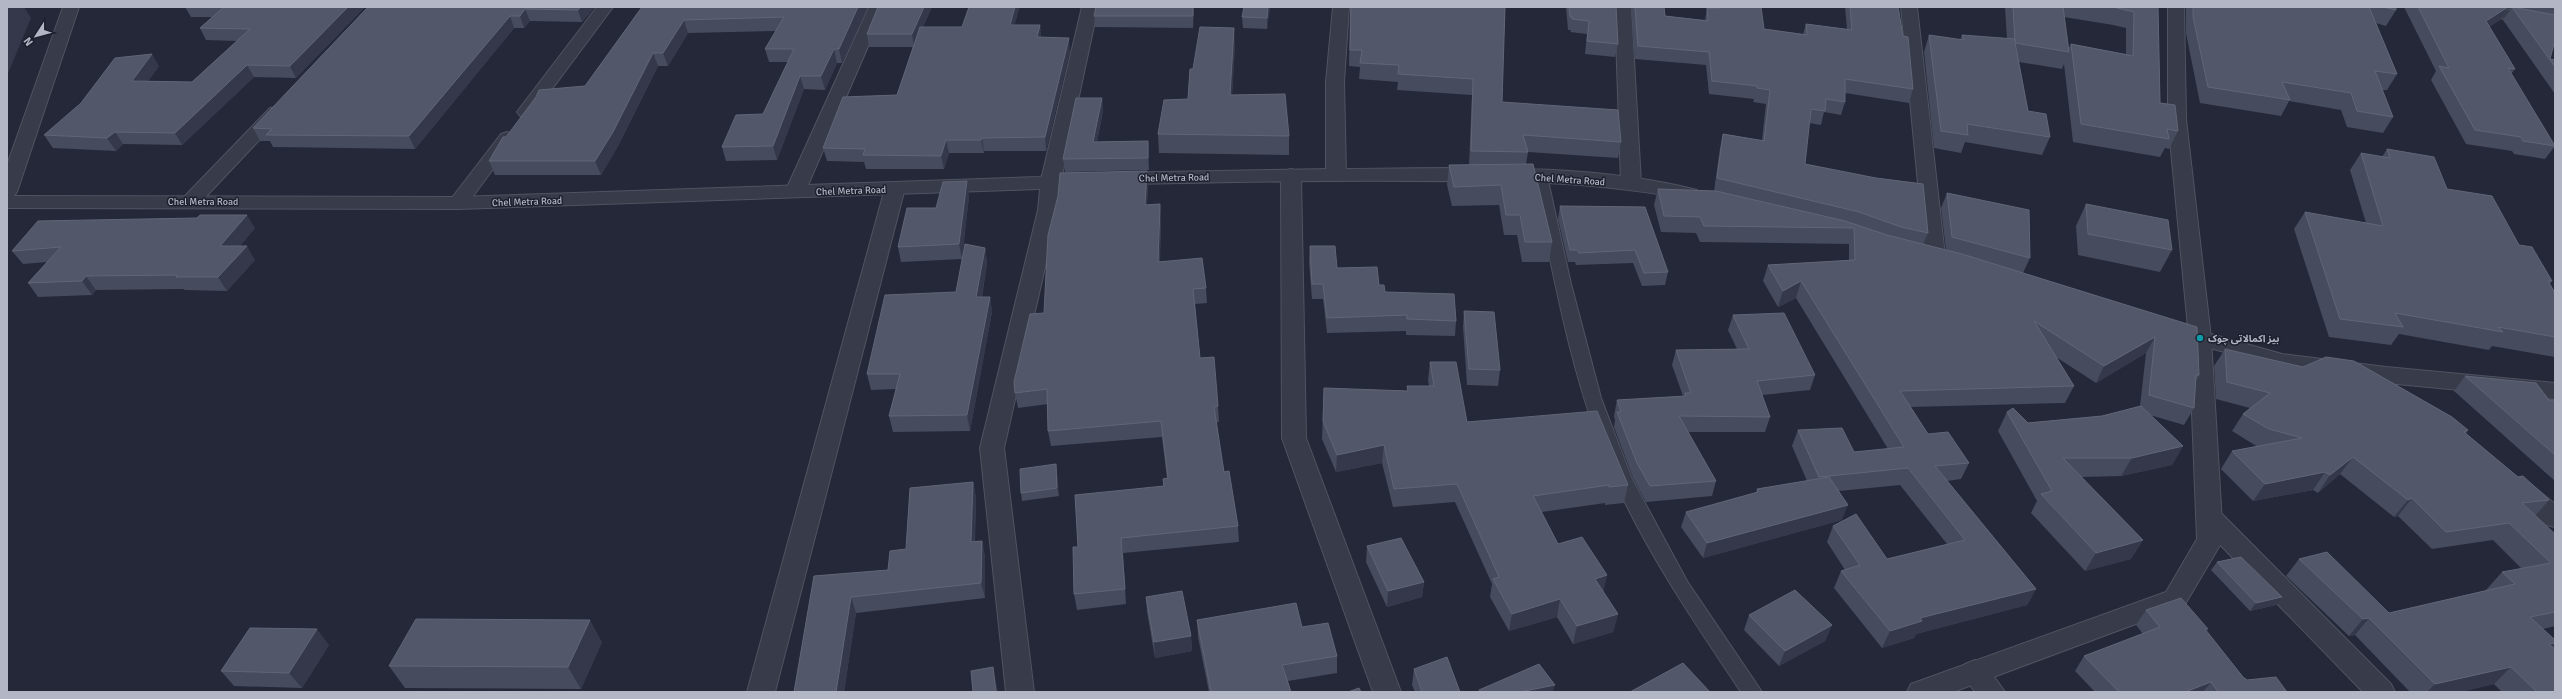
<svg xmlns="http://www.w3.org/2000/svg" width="2562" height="699" viewBox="0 0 2562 699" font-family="Signika,'Noto Sans Arabic',sans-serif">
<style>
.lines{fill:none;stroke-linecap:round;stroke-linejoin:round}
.service-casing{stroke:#505361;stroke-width:2}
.minor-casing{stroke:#505361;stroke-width:2}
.tertiary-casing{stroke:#505361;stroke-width:2}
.service{fill:#383b49;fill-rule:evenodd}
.minor{fill:#383b49;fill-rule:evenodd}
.tertiary{fill:#383b49;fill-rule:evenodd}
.wall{fill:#464b5e;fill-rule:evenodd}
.shaded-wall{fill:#34384a}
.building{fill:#525769;stroke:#616677}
.culture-dot{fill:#0f9aa8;stroke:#1d202e;stroke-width:1.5}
.labels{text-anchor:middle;stroke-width:3;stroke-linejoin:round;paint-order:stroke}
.street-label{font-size:10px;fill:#b3b6c5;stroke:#1d202e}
.poi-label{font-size:10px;font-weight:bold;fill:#b3b6c5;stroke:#1d202e;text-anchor:start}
</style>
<rect width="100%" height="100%" fill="#242839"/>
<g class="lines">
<g class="service-casing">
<path id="service" d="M 1540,172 L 1547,176 L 1571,284 L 1601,398 L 1632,479 L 1687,581 L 1762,692 L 1741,692 C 1695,623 1648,555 1614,479 C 1572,384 1554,277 1533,176 Z"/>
</g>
<g class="minor-casing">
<path id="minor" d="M 63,7 L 79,7 L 17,192 L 14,196 L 7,198 L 7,165 Z
M 597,7 L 613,7 L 532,116 L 520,116 L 517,112 L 520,108 Z
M 869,7 L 885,7 L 805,192 L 802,196 L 788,196 L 785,192 Z
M 1082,7 L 1098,7 L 1061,180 L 1058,210 L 1004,448 L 1034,692 L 1006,692 L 980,448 L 1038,210 L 1041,180 Z
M 1333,7 L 1349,7 L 1344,82 L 1346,175 L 1343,179 L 1329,179 L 1326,175 L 1326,82 Z
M 1615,7 L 1631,7 L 1641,183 L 1638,187 L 1624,187 L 1621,183 Z
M 1901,7 L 1917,7 L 1945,256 L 1942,260 L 1935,262 L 1928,260 L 1925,256 Z
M 2463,7 L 2495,7 L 2555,19 L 2555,29 L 2471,12 Z
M 276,107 L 282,108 L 285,112 L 282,116 L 198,205 L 184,205 L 181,201 L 184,197 L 270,108 Z
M 507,132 L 513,134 L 516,138 L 465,207 L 451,207 L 448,203 L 451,199 L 501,134 Z
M 1291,169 L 1298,171 L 1301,175 L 1306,438 L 1401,692 L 1373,692 L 1282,438 L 1281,175 L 1284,171 Z
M 895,182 L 902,184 L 905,188 L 775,692 L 747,692 L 885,188 L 888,184 Z
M 2200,331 L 2282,354 L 2386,367 L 2555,383 L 2555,399 L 2386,383 L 2282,368 L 2192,343 L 2189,338 L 2192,333 Z
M 2519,479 L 2528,482 L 2555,504 L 2555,527 L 2546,525 L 2510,494 L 2507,488 L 2510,482 Z
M 2209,508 L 2218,510 L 2391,684 L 2395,692 L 2363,692 L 2200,524 L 2197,517 L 2200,510 Z
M 1975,660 L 1985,664 L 2005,692 L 1975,692 L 1961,672 L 1965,664 Z"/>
</g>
<g class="tertiary-casing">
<path id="tertiary" d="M 2168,7 L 2184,7 L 2186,119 L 2211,338 L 2223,540 L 2184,606 L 1953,692 L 1907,692 L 1911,684 L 2166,592 L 2197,539 L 2189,338 L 2168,119 Z
M 1333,169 C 1452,169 1581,161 1697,190 L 1700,194 L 1697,198 L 1690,200 C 1598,181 1505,181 1411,181 C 1291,180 1171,183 1051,186 L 1039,189 L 458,209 L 7,208 L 7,196 L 458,197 L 1039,177 L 1051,174 Z"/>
</g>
<use href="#service" class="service"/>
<use href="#minor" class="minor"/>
<use href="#tertiary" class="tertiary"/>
</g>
<path class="wall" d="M 185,7 L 365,7 L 296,78 L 254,77 L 182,145 L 123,144 L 116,151 L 53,148 L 44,135 L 159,66 L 148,81 L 192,82 L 237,41 L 206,40 L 200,28 L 212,17 L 191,17 Z
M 368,7 L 595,7 L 582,22 L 530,21 L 524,28 L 514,28 L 415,149 L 273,147 L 270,141 L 260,141 L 253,128 Z
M 642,7 L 867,9 L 842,63 L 837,63 L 825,90 L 804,89 L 777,160 L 726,161 L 722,147 L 763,114 L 788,62 L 769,62 L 765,49 L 776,31 L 688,33 L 668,66 L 658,66 L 618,146 L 601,175 L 495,175 L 489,161 L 506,137 L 585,86 Z
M 878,7 L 932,7 L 923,27 L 962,27 L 1015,25 L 1040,25 L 1041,37 L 1070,50 L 1046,151 L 984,151 L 984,153 L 949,153 L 944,169 L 866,169 L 864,162 L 827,161 L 823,148 L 897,95 L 913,47 L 869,47 L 867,34 Z
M 1194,7 L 1193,28 L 1095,27 L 1094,16 Z
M 1244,7 L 1270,7 L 1267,29 L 1243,28 L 1242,17 Z
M 1350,7 L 1505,7 L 1502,102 L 1621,142 L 1618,158 L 1528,152 L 1526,164 L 1552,242 L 1549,262 L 1522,262 L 1517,235 L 1504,235 L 1499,205 L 1452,206 L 1447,185 L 1449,165 L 1469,165 L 1472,95 L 1397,90 L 1398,82 L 1359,79 L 1360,67 L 1349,66 Z
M 1566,7 L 1616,7 L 1618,44 L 1615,57 L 1585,54 L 1587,34 L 1570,32 L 1571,30 L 1568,30 Z
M 1631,7 L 1664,7 L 1665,16 L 1705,20 L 1707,8 L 1715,9 L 1715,7 L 1761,7 L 1764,29 L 1803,34 L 1806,24 L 1847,29 L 1845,7 L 1898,7 L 1903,36 L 1913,89 L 1909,103 L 1845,93 L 1845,102 L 1841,115 L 1824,112 L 1821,125 L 1809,123 L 1805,164 L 1928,233 L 1923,244 L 1946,250 L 1941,208 L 1947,193 L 2030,258 L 2023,273 L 2197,327 L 2199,375 L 2196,381 L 2194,408 L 2184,425 L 2150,415 L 2183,446 L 2172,465 L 2121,476 L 2081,477 L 2143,540 L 2131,559 L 2085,571 L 2031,513 L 2037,501 L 1998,431 L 2007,412 L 2028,423 L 2102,416 L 2140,406 L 2146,353 L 2096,383 L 2056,357 L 2074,386 L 2065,403 L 1911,407 L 1928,434 L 1969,463 L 1961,479 L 1947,481 L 2036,589 L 2027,605 L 1916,634 L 1914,638 L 1882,648 L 1834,588 L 1841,571 L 1845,570 L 1827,542 L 1833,526 L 1887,559 L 1947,544 L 1900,485 L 1839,491 L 1842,520 L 1703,558 L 1681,527 L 1686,512 L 1756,493 L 1757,489 L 1807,481 L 1792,446 L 1798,430 L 1854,452 L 1888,449 L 1796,298 L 1778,307 L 1763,281 L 1768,265 L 1849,260 L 1849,244 L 1700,242 L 1696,233 L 1661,232 L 1654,205 L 1658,189 L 1714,191 L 1720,148 L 1723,134 L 1762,140 L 1766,104 L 1753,102 L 1754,99 L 1709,94 L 1706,65 L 1635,59 Z
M 2005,7 L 2158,7 L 2160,103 L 2178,131 L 2169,149 L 2165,148 L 2160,157 L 2073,142 L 2064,64 L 2062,69 L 2019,62 L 2028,111 L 2050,137 L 2042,155 L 1965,142 L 1961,153 L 1934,148 L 1924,52 L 1929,35 L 1960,40 L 1962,35 L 2007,39 ZM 2064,17 L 2113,25 L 2126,28 L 2126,54 L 2071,44 L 2068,49 Z
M 2186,7 L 2396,7 L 2396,10 L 2386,26 L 2376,23 L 2397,74 L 2387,90 L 2382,90 L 2393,117 L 2383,133 L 2347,127 L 2341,110 L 2289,101 L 2281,116 L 2200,103 L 2186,33 Z
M 2404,7 L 2555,7 L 2555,40 L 2550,59 L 2555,60 L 2555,94 L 2503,20 L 2511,9 L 2508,8 L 2500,20 L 2489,27 L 2515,69 L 2511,74 L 2555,146 L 2545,159 L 2514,154 L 2512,151 L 2466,144 L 2431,80 L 2436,71 Z
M 1235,46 L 1232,95 L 1289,136 L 1289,155 L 1159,153 L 1158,134 L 1188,99 L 1193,69 Z
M 1102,98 L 1103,111 L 1097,142 L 1148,141 L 1149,153 L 1149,170 L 1065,172 L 1063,159 Z
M 2387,149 L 2447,189 L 2519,245 L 2552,281 L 2550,284 L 2555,293 L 2555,357 L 2492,346 L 2489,350 L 2399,334 L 2391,345 L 2329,337 L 2294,229 L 2305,212 L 2366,223 L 2350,170 L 2361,153 L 2382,157 Z
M 1148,185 L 1147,205 L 1160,204 L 1161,219 L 1160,262 L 1206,288 L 1207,303 L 1195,304 L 1200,358 L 1218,406 L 1219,422 L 1216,422 L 1224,472 L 1238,526 L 1239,542 L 1123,553 L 1126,604 L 1077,610 L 1074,594 L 1078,547 L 1163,486 L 1163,479 L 1167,478 L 1162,437 L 1051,446 L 1048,431 L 1048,404 L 1018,408 L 1015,393 Z
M 969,196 L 962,258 L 985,248 L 987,263 L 982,297 L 990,297 L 992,312 L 970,431 L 893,432 L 889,416 L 896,389 L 871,390 L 867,374 L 956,292 L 962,259 L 901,262 L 898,247 L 936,208 Z
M 2086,204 L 2172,250 L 2160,272 L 2078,255 L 2076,226 Z
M 1560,206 L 1645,207 L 1668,272 L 1665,285 L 1642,286 L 1633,263 L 1576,265 L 1575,262 L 1568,262 L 1558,219 Z
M 255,228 L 240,246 L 255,260 L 227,291 L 185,290 L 183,289 L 96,290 L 92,295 L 38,297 L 28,283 L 47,262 L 23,264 L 12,251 Z
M 1310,246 L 1337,268 L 1379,285 L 1385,292 L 1456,321 L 1455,336 L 1406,335 L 1406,331 L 1327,333 L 1323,299 L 1312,299 L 1309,262 Z
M 1464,311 L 1500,370 L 1498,386 L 1467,385 L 1463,327 Z
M 1733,315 L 1815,375 L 1810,390 L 1762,395 L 1770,417 L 1765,432 L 1687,432 L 1716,481 L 1712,496 L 1646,502 L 1633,478 L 1614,427 L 1615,420 L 1614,416 L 1617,400 L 1683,396 L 1672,365 L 1676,350 L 1737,349 L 1728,330 Z
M 2225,349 L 2468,430 L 2466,434 L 2518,477 L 2549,500 L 2535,516 L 2555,534 L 2555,626 L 2543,629 L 2555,640 L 2555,644 L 2553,647 L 2555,692 L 2502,692 L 2494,684 L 2460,692 L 2410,692 L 2355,635 L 2349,636 L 2286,576 L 2299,559 L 2389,613 L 2487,590 L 2486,590 L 2502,572 L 2522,569 L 2493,540 L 2432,549 L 2398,516 L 2394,517 L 2340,474 L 2318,493 L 2313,490 L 2253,501 L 2221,469 L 2232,451 L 2258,447 L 2232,431 L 2243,414 L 2250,408 L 2216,399 L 2214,366 Z
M 1430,362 L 1467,422 L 1628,485 L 1624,503 L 1605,505 L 1605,503 L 1542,512 L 1558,544 L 1607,575 L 1603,592 L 1618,614 L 1613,632 L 1573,644 L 1557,617 L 1509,631 L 1490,597 L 1492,584 L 1455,502 L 1393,507 L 1382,463 L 1336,472 L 1322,439 L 1324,388 L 1407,391 L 1407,386 L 1429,386 L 1428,380 Z
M 2465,376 L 2549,400 L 2555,400 L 2555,481 L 2454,391 Z
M 1056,464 L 1059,496 L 1022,501 L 1021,493 Z
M 973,482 L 976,498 L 975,542 L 982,541 L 985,557 L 985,598 L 856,613 L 844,692 L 794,692 L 814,576 L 888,570 L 906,549 Z
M 1367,546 L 1424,582 L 1422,597 L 1387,607 L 1366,562 Z
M 2217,562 L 2276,605 L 2250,611 L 2211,570 Z
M 1146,597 L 1191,636 L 1192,651 L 1155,658 L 1147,612 Z
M 2146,610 L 2206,631 L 2243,677 L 2247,680 L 2287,692 L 2095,692 L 2075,671 L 2084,656 L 2143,634 L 2136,625 Z
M 1749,615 L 1832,625 L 1825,641 L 1779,666 L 1744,630 Z
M 1197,620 L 1302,627 L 1337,656 L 1337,673 L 1288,681 L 1291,692 L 1209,692 L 1198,637 Z
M 602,642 L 581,689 L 405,688 L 389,666 Z
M 329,645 L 302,688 L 234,686 L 221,671 Z
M 1414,669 L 1460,692 L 1415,692 L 1412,685 Z"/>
<path class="shaded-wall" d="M 9,7 L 24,7 L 31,18 L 7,76 L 7,11 Z
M 348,7 L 365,7 L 296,78 L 290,66 Z
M 581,7 L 595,7 L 582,22 L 578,10 Z
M 858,7 L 866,7 L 867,9 L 842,63 L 839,49 Z
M 924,7 L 932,7 L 914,47 L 912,34 Z
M 1015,7 L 1020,7 L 1011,37 L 1010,25 Z
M 1193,7 L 1194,7 L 1193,28 Z
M 1268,7 L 1270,7 L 1267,29 L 1267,18 Z
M 2508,7 L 2500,20 L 2478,34 L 2486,21 Z
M 525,9 L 530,21 L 524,28 L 520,16 Z
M 510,16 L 514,28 L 415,149 L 409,136 Z
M 684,20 L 688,33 L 668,66 L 663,53 Z
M 1040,25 L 1041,37 L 1037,37 Z
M 1234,28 L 1235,46 L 1231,114 L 1230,95 Z
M 1069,38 L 1070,50 L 1046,151 L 1045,137 Z
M 834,49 L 837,63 L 825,90 L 821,76 Z
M 653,53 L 658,66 L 618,146 L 601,175 L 595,161 Z
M 152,54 L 159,66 L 140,93 L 132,81 Z
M 247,65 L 254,77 L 182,145 L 175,133 Z
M 800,76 L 804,89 L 777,160 L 773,146 Z
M 1102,98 L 1103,111 L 1094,155 L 1093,142 Z
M 115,132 L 123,144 L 116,151 L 107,138 Z
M 982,138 L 984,151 L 984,153 L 981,140 Z
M 946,140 L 949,153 L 944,169 L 941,156 Z
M 1148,141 L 1149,153 L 1149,170 L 1148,158 Z
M 1147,171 L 1148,185 L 1146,219 L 1145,205 Z
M 967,181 L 969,196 L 962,259 L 959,244 Z
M 1160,204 L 1161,219 L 1159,276 L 1158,262 Z
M 247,215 L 255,228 L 229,259 L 220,246 Z
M 247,246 L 255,260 L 227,291 L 218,277 Z
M 985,248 L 987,263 L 979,313 L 976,297 Z
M 86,276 L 96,290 L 92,295 L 82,281 Z
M 1801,281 L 1796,298 L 1778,307 L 1783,291 Z
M 990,297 L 992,312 L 970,431 L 967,415 Z
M 2155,337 L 2146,353 L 2096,383 L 2104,366 Z
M 1384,445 L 1382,463 L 1336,472 L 1337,455 Z
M 2183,446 L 2172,465 L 2121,476 L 2132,458 Z
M 2353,457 L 2340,474 L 2318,493 L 2330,475 Z
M 1056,464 L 1057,472 L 1059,496 L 1057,488 Z
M 2325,472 L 2313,490 L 2253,501 L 2265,484 Z
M 973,482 L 976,498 L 974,558 L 971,542 Z
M 2412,498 L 2398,516 L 2394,517 L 2408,500 Z
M 1848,505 L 1842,520 L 1703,558 L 1707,543 Z
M 1121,538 L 1123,553 L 1126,604 L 1125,589 Z
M 2143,540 L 2131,559 L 2085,571 L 2096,553 Z
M 982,541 L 985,557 L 985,598 L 981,583 Z
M 1607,575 L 1603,593 L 1595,579 Z
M 1424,582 L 1422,597 L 1387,607 L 1388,591 Z
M 2036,589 L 2027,605 L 1916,634 L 1914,638 L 1882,648 L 1890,631 L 1920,618 Z
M 851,597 L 856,613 L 844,692 L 836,692 Z
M 2282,597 L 2276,605 L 2250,611 L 2256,603 Z
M 1560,599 L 1557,617 L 1509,631 L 1512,614 Z
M 1618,614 L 1613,632 L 1573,644 L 1577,626 Z
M 2369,618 L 2355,635 L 2349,636 L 2363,619 Z
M 590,620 L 602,642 L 581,689 L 568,667 Z
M 1832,625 L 1825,641 L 1779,666 L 1785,651 Z
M 317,629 L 329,645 L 302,688 L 289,673 Z
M 1191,636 L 1192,651 L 1155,658 L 1154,642 Z
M 2555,643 L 2555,644 L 2540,660 L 2549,644 Z
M 993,667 L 998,692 L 996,692 Z
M 2511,667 L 2494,684 L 2460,692 L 2427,692 L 2435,684 Z
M 2211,682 L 2203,692 L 2185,692 Z
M 1555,685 L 1553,692 L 1520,692 Z"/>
<path class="building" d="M 224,7 L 348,7 L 290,66 L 247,65 L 175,133 L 115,132 L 107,138 L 44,135 L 81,103 L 115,58 L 152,54 L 132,81 L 192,82 L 250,29 L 200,28 Z
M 368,7 L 581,7 L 578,10 L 525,9 L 520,16 L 510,16 L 409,136 L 266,135 L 272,129 L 253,128 Z
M 642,7 L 858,7 L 839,49 L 834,49 L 821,76 L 800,76 L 773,146 L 722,147 L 736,115 L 763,114 L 794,49 L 765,49 L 784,17 L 684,20 L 663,53 L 653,53 L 613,132 L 595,161 L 489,161 L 503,137 L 506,137 L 536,97 L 539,90 L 585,86 Z
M 878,7 L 924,7 L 912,34 L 867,34 Z
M 969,7 L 1015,7 L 1010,25 L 1040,25 L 1037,37 L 1069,38 L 1045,137 L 982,138 L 981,140 L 946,140 L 941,156 L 863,155 L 865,149 L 823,148 L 843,97 L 897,95 L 920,27 L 962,27 Z
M 1096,7 L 1193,7 L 1193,16 L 1094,16 Z
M 1244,7 L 1268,7 L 1267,18 L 1242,17 Z
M 1351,7 L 1505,7 L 1502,102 L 1618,110 L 1621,142 L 1523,135 L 1528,152 L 1471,151 L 1473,79 L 1398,74 L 1399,65 L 1360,63 L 1362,50 L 1350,50 Z
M 1569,7 L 1616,7 L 1618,44 L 1587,41 L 1589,21 L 1572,19 L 1573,17 L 1570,17 Z
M 1635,7 L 1664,7 L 1665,16 L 1708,21 L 1707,8 L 1719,9 L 1719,7 L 1761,7 L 1764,29 L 1807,35 L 1806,24 L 1852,30 L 1850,7 L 1898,7 L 1903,36 L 1908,37 L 1913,89 L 1845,79 L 1845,102 L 1826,99 L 1825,111 L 1811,109 L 1805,164 L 1876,178 L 1923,184 L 1928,233 L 1901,227 L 1859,212 L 1717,178 L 1723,134 L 1764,141 L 1770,90 L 1757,88 L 1757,86 L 1712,81 L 1709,52 L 1638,46 Z
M 2013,7 L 2063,7 L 2069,52 L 2015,43 L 2028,111 L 2046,114 L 2050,137 L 1967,124 L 1968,135 L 1941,131 L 1929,35 L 1964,40 L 1962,35 L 2015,39 L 2015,42 Z
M 2113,7 L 2158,7 L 2160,103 L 2175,105 L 2178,131 L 2167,129 L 2169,139 L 2081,124 L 2071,44 L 2133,56 L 2134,12 Z
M 2193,7 L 2369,7 L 2397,74 L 2375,71 L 2393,117 L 2357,111 L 2351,93 L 2282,82 L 2290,100 L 2208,87 L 2193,17 Z
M 2383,7 L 2396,7 L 2396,10 Z
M 2418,7 L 2508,7 L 2486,21 L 2515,69 L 2508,68 L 2555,146 L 2523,141 L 2521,137 L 2475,130 L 2439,66 L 2449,68 Z
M 2512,7 L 2555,15 L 2555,40 L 2550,59 L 2555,60 L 2555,67 Z
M 1200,27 L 1234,28 L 1230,95 L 1285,94 L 1289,136 L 1158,134 L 1164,100 L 1188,99 L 1190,69 L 1193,69 Z
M 1076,98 L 1102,98 L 1093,142 L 1148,141 L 1148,158 L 1063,159 Z
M 2387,149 L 2434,157 L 2447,189 L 2492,196 L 2519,245 L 2532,247 L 2552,281 L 2548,281 L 2555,293 L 2555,337 L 2498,327 L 2503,332 L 2395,313 L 2403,327 L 2340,319 L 2305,212 L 2383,226 L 2361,153 L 2390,158 Z
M 1533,164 L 1552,242 L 1525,242 L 1520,215 L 1506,215 L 1501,185 L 1454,187 L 1449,165 Z
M 1147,171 L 1145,205 L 1160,204 L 1158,262 L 1202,258 L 1206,288 L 1193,289 L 1200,358 L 1214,357 L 1218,406 L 1214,407 L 1224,472 L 1229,471 L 1238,526 L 1121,538 L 1125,589 L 1074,594 L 1073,547 L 1078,547 L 1075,495 L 1164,486 L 1163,479 L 1168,478 L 1161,421 L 1048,431 L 1047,389 L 1015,393 L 1014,382 L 1030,314 L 1044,313 L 1048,235 L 1058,196 L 1060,173 Z
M 967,181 L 959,244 L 898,247 L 907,208 L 936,208 L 943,182 Z
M 1658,189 L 1716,191 L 1845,221 L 1887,235 L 1962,254 L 2197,327 L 2199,375 L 2196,375 L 2194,408 L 2149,395 L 2155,337 L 2104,366 L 2034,321 L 2074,386 L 1900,391 L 1928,434 L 1948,432 L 1969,463 L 1935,466 L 2036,589 L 1920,618 L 1922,621 L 1890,631 L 1841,571 L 1860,565 L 1833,526 L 1856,514 L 1887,559 L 1965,540 L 1908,468 L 1819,477 L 1798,430 L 1842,428 L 1854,452 L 1904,447 L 1801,281 L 1783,291 L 1768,265 L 1855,260 L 1854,228 L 1704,226 L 1700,217 L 1664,216 Z
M 1947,193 L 2029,210 L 2030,258 L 1952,237 Z
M 2086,204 L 2168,220 L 2172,250 L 2088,234 Z
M 1560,206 L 1645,207 L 1668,272 L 1644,273 L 1635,250 L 1579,253 L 1577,250 L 1570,250 Z
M 200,215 L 247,215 L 220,246 L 247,246 L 218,277 L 176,277 L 177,275 L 86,276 L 82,281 L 28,283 L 61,247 L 12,251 L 38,221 L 197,218 Z
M 965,244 L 985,248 L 976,297 L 990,297 L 967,415 L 889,416 L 900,374 L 867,374 L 885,295 L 956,292 Z
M 1310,246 L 1335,246 L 1337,268 L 1377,267 L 1379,285 L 1384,285 L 1385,292 L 1454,294 L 1456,321 L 1407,319 L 1407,315 L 1327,318 L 1323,284 L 1312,284 Z
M 1464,311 L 1494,312 L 1500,370 L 1469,369 Z
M 1784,313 L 1815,375 L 1757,381 L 1770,417 L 1679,416 L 1716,481 L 1650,486 L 1637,463 L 1617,412 L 1621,412 L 1617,400 L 1686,396 L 1685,393 L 1691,393 L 1676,350 L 1749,349 L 1733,315 Z
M 2225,349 L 2303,367 L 2326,357 L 2354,361 L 2452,417 L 2468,430 L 2464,432 L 2518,477 L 2523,476 L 2549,500 L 2522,503 L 2555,534 L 2555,612 L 2530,617 L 2555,640 L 2555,643 L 2549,644 L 2555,649 L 2555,692 L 2537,692 L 2511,667 L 2435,684 L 2369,618 L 2363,619 L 2299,559 L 2327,552 L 2389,613 L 2515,584 L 2502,572 L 2551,563 L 2509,523 L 2446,532 L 2412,498 L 2408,500 L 2353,457 L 2330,475 L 2325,472 L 2265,484 L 2232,451 L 2302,438 L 2269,429 L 2243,414 L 2270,393 L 2227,382 Z
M 1430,362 L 1456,362 L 1467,422 L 1597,411 L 1628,485 L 1609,487 L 1609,485 L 1533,496 L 1558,544 L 1582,537 L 1607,575 L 1595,579 L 1618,614 L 1577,626 L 1560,599 L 1512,614 L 1493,579 L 1499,577 L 1457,484 L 1394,489 L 1384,445 L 1337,455 L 1323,421 L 1324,388 L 1408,391 L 1407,386 L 1434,386 Z
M 2465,376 L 2536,383 L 2549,400 L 2555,400 L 2555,455 Z
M 2141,406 L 2183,446 L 2132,458 L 2063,458 L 2143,540 L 2096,553 L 2041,494 L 2052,491 L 2007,412 L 2013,408 L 2028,423 L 2102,416 Z
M 1056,464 L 1057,488 L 1021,493 L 1020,469 Z
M 1829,477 L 1848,505 L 1707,543 L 1686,512 L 1758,492 L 1757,489 Z
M 973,482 L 971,542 L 982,541 L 981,583 L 851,597 L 836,692 L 794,692 L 814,576 L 888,570 L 890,551 L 906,549 L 910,488 Z
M 1401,538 L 1424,582 L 1388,591 L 1367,546 Z
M 2241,557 L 2282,597 L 2256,603 L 2217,562 Z
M 1795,590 L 1832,625 L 1785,651 L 1749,615 Z
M 1182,591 L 1191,636 L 1154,642 L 1146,597 Z
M 2181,598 L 2208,629 L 2205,629 L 2243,677 L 2247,680 L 2276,677 L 2287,692 L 2218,692 L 2211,682 L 2185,692 L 2119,692 L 2084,656 L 2160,627 L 2146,610 Z
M 1296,603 L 1302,627 L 1328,623 L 1337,656 L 1282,665 L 1291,692 L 1211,692 L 1197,620 Z
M 416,619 L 590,620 L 568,667 L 389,666 Z
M 250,628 L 317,629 L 289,673 L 221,671 Z
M 1447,657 L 1460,692 L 1422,692 L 1414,669 Z
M 1683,663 L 1710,692 L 1630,692 Z
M 1539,664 L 1555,685 L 1520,692 L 1480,692 L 1479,690 Z
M 993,667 L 996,692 L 973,692 L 971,671 Z
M 1359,688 L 1361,692 L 1348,692 Z"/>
<circle class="culture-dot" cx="2200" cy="338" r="4"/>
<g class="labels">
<g class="street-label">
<text transform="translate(1174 177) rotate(-1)" y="4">Chel Metra Road</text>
<text transform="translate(1570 179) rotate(4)" y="4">Chel Metra Road</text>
<text transform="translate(851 190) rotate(-2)" y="4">Chel Metra Road</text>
<text x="203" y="205">Chel Metra Road</text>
<text transform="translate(527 201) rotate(-2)" y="4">Chel Metra Road</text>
</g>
<g class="poi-label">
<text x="2208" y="342">بیز اکمالاتی چوک</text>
</g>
</g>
<rect width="2562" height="699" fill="none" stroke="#b3b6c5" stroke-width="16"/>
<g transform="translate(36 36) rotate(234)" stroke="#1d202e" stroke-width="3" paint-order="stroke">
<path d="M0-3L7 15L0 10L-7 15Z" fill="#b3b6c5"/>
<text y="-6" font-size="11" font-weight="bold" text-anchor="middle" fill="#b3b6c5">N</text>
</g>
</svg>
